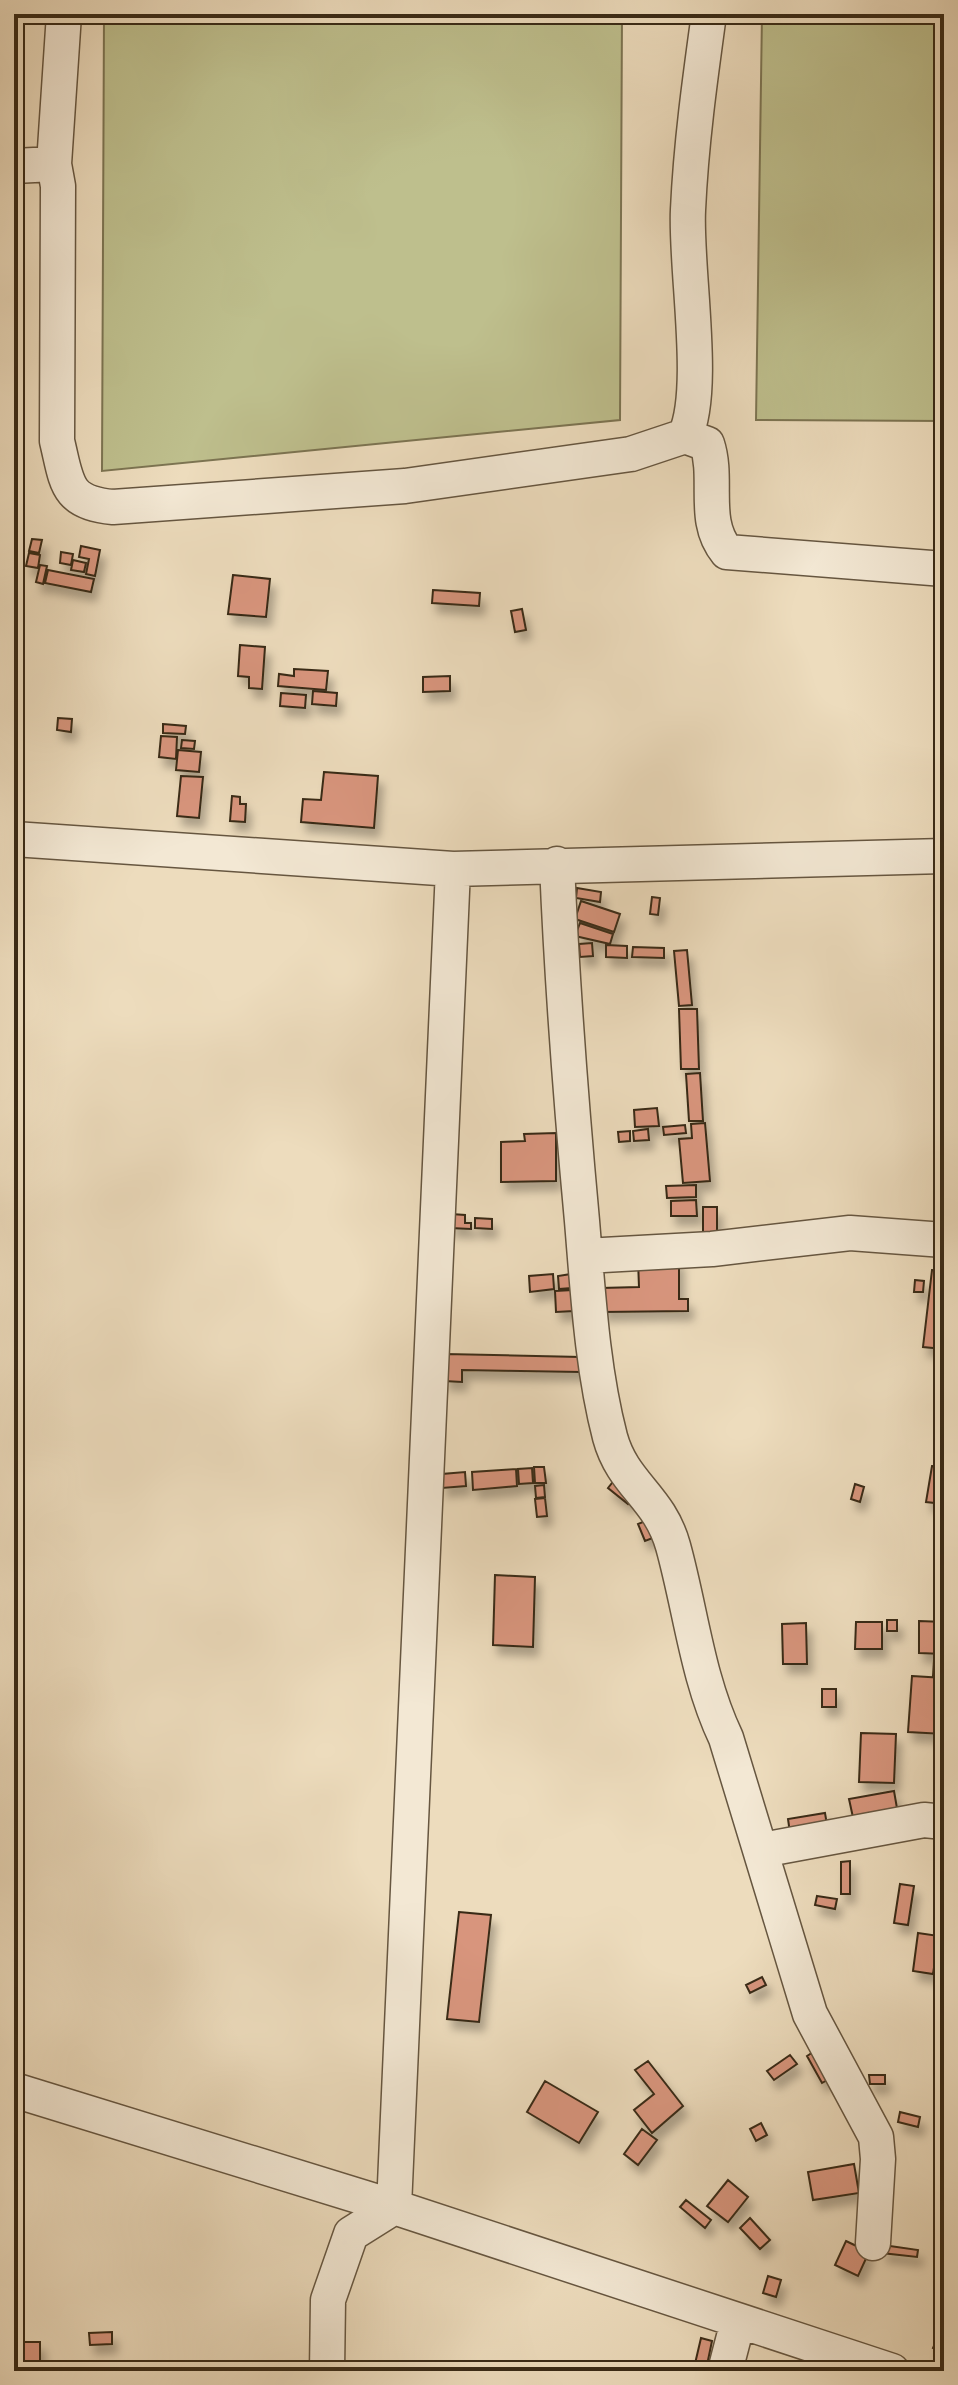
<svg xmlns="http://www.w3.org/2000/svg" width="958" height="2385" viewBox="0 0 958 2385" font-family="'EB Garamond',serif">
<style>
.green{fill:#bebf8d;stroke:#7c7452;stroke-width:2}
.building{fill:#d8957d;stroke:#392a16;stroke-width:2;filter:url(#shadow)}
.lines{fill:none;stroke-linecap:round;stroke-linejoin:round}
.minor-casing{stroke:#665640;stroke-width:37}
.minor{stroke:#f3e8d4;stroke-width:34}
</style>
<defs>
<filter id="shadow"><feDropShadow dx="5" dy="9" stdDeviation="4" flood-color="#0004"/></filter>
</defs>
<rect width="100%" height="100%" fill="#eddcbd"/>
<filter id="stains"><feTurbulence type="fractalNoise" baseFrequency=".0025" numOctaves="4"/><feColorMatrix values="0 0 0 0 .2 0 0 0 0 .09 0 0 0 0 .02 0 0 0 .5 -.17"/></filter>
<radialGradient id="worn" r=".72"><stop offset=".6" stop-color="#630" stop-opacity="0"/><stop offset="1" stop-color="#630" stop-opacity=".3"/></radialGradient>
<path class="green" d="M 104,14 L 622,14 L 620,420 L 102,471 Z
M 762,14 L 944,14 L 944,421 L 756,420 Z"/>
<path class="building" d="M 32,539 L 42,540 L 39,553 L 29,551 Z
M 81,546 L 100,550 L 95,576 L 86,574 L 89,559 L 79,557 Z
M 61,552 L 73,554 L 71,565 L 60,563 Z
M 29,553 L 40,555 L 38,568 L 26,566 Z
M 73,560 L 86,563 L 84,572 L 71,570 Z
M 40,565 L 47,566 L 43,584 L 36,582 Z
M 48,570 L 94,579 L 91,592 L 45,583 Z
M 233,575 L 270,579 L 266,617 L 228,614 Z
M 433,590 L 480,593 L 479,606 L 432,603 Z
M 522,609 L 526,630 L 515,632 L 511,611 Z
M 240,645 L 265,647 L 262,689 L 249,688 L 249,677 L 238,676 Z
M 294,669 L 328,671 L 326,690 L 278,686 L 279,674 L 294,676 Z
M 450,676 L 450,691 L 423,692 L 423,677 Z
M 313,691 L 337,693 L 336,706 L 312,704 Z
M 281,693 L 306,695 L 305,708 L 280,706 Z
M 58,718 L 72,719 L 71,732 L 57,730 Z
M 163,724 L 186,726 L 185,734 L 163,733 Z
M 161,736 L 177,737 L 176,759 L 159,757 Z
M 182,740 L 195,741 L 194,749 L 181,748 Z
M 178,750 L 201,752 L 199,772 L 176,770 Z
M 324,772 L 378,776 L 374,828 L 301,822 L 303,799 L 321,800 Z
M 181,776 L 203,777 L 199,818 L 177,816 Z
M 232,796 L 240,797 L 240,804 L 246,804 L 245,822 L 230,821 Z
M 577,888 L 601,892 L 600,902 L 576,898 Z
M 652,897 L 660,898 L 658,915 L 650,914 Z
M 581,901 L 620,914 L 614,932 L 575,919 Z
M 580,923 L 613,934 L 610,944 L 575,936 Z
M 592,943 L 593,956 L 580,957 L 579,944 Z
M 606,945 L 627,946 L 627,958 L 606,957 Z
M 633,947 L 664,948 L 664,958 L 632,957 Z
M 687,950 L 692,1005 L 679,1006 L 674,951 Z
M 679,1009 L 697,1009 L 699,1069 L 681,1069 Z
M 700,1073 L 703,1121 L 689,1121 L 686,1074 Z
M 657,1108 L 659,1126 L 635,1127 L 634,1110 Z
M 705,1123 L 710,1181 L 683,1183 L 679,1139 L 692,1138 L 691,1124 Z
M 685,1125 L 686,1133 L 664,1135 L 663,1127 Z
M 648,1129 L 649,1140 L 634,1141 L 633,1131 Z
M 630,1131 L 630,1141 L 619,1142 L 618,1132 Z
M 556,1133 L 556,1181 L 501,1182 L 501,1142 L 525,1141 L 524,1134 Z
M 696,1185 L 696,1197 L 667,1198 L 666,1186 Z
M 696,1200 L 697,1216 L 671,1216 L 671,1201 Z
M 703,1207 L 717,1207 L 717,1237 L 703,1238 Z
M 451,1214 L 465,1215 L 465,1223 L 471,1223 L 471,1229 L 450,1228 Z
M 475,1218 L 492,1219 L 492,1229 L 475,1228 Z
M 679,1259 L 679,1299 L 688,1299 L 688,1311 L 601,1312 L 601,1288 L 639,1287 L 638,1260 Z
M 932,1270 L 944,1271 L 943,1349 L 923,1347 Z
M 553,1274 L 554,1289 L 530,1292 L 529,1276 Z
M 571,1274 L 572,1288 L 559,1289 L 558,1276 Z
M 915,1280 L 924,1281 L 923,1292 L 914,1292 Z
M 573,1290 L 574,1311 L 556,1312 L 555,1291 Z
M 445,1354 L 581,1357 L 581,1372 L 462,1370 L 462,1382 L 444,1381 Z
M 932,1466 L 944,1467 L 944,1504 L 926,1502 Z
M 534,1467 L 544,1467 L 546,1483 L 535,1483 Z
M 532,1468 L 533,1483 L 519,1484 L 518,1469 Z
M 516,1469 L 517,1486 L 473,1490 L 472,1472 Z
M 465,1472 L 466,1486 L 442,1488 L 442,1474 Z
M 616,1478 L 636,1494 L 628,1504 L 608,1488 Z
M 855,1484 L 864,1487 L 860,1502 L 851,1499 Z
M 544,1485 L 545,1497 L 536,1498 L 535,1486 Z
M 545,1498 L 547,1516 L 537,1517 L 535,1499 Z
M 650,1519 L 658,1536 L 645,1541 L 638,1524 Z
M 495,1575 L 535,1577 L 533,1647 L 493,1645 Z
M 887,1620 L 897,1620 L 897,1631 L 887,1631 Z
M 919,1621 L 944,1622 L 944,1654 L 919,1653 Z
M 856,1622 L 882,1622 L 882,1649 L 855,1649 Z
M 806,1623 L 807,1664 L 783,1664 L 782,1624 Z
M 934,1660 L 944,1660 L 944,1677 L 933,1676 Z
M 912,1676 L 944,1678 L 944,1734 L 908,1732 Z
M 822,1689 L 836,1689 L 836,1707 L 822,1707 Z
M 861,1733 L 896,1734 L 894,1783 L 859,1782 Z
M 894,1791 L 898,1814 L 854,1822 L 849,1799 Z
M 825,1813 L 827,1825 L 790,1833 L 788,1819 Z
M 850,1861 L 850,1894 L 841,1894 L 841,1862 Z
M 900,1884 L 914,1886 L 908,1925 L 894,1923 Z
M 817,1896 L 837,1899 L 835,1909 L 815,1905 Z
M 459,1912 L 491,1915 L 479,2022 L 447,2019 Z
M 918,1933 L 939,1936 L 933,1974 L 913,1971 Z
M 762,1977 L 766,1985 L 750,1993 L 746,1985 Z
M 815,2051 L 831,2078 L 822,2083 L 807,2056 Z
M 790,2055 L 797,2064 L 774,2080 L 767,2071 Z
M 648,2061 L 683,2106 L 652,2133 L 634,2110 L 654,2094 L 635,2070 Z
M 869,2075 L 885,2075 L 885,2084 L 870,2084 Z
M 545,2081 L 598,2112 L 579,2143 L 527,2112 Z
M 900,2112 L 920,2117 L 918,2127 L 898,2122 Z
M 761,2123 L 767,2135 L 756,2141 L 750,2129 Z
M 642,2129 L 657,2140 L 638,2165 L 624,2154 Z
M 854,2164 L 859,2193 L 813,2200 L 808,2172 Z
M 728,2180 L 748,2197 L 728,2222 L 707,2206 Z
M 686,2200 L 711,2220 L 705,2228 L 680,2207 Z
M 750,2218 L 770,2240 L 760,2249 L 740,2228 Z
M 846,2241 L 869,2252 L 858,2276 L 835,2265 Z
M 883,2245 L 918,2250 L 917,2257 L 882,2253 Z
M 768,2276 L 781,2280 L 776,2297 L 763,2293 Z
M 944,2324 L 944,2353 L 933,2348 Z
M 112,2332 L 112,2344 L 90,2345 L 89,2333 Z
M 701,2338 L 712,2341 L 706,2370 L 694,2368 Z
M 14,2342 L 40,2342 L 40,2365 L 14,2365 Z"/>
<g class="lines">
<g class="minor-casing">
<path id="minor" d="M 64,14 L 54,164 L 58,186 L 57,441 C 67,482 65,503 113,507 L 405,486 L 631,454 L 685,436 L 707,444 C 719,480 701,521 727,552 L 944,569
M 14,166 L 54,164
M 685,436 C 707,389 685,267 688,210 C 691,144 700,79 709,14
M 14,839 L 453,869 L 944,856
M 557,864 C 562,983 571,1102 582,1221 C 588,1292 592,1368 610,1437 C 623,1485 659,1496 673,1546 C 691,1611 697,1677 726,1738 L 810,2014 L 876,2137 L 878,2159 L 873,2243
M 585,1256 L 712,1249 L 850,1233 L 944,1240
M 762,1850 L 924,1820 L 944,1822
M 14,2090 L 394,2207 L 892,2371
M 327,2371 L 328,2300 L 351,2234 L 394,2207 L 453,869
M 725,2371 L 738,2321"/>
</g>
<use href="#minor" class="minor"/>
</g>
<rect width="958" height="2385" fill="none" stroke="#eddcbd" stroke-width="48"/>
<rect x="16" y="16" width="926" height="2353" fill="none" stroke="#392a16" stroke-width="4"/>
<rect x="24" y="24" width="910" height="2337" fill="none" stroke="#392a16" stroke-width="2"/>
<rect width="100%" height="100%" filter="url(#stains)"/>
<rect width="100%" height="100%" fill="url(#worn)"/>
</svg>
